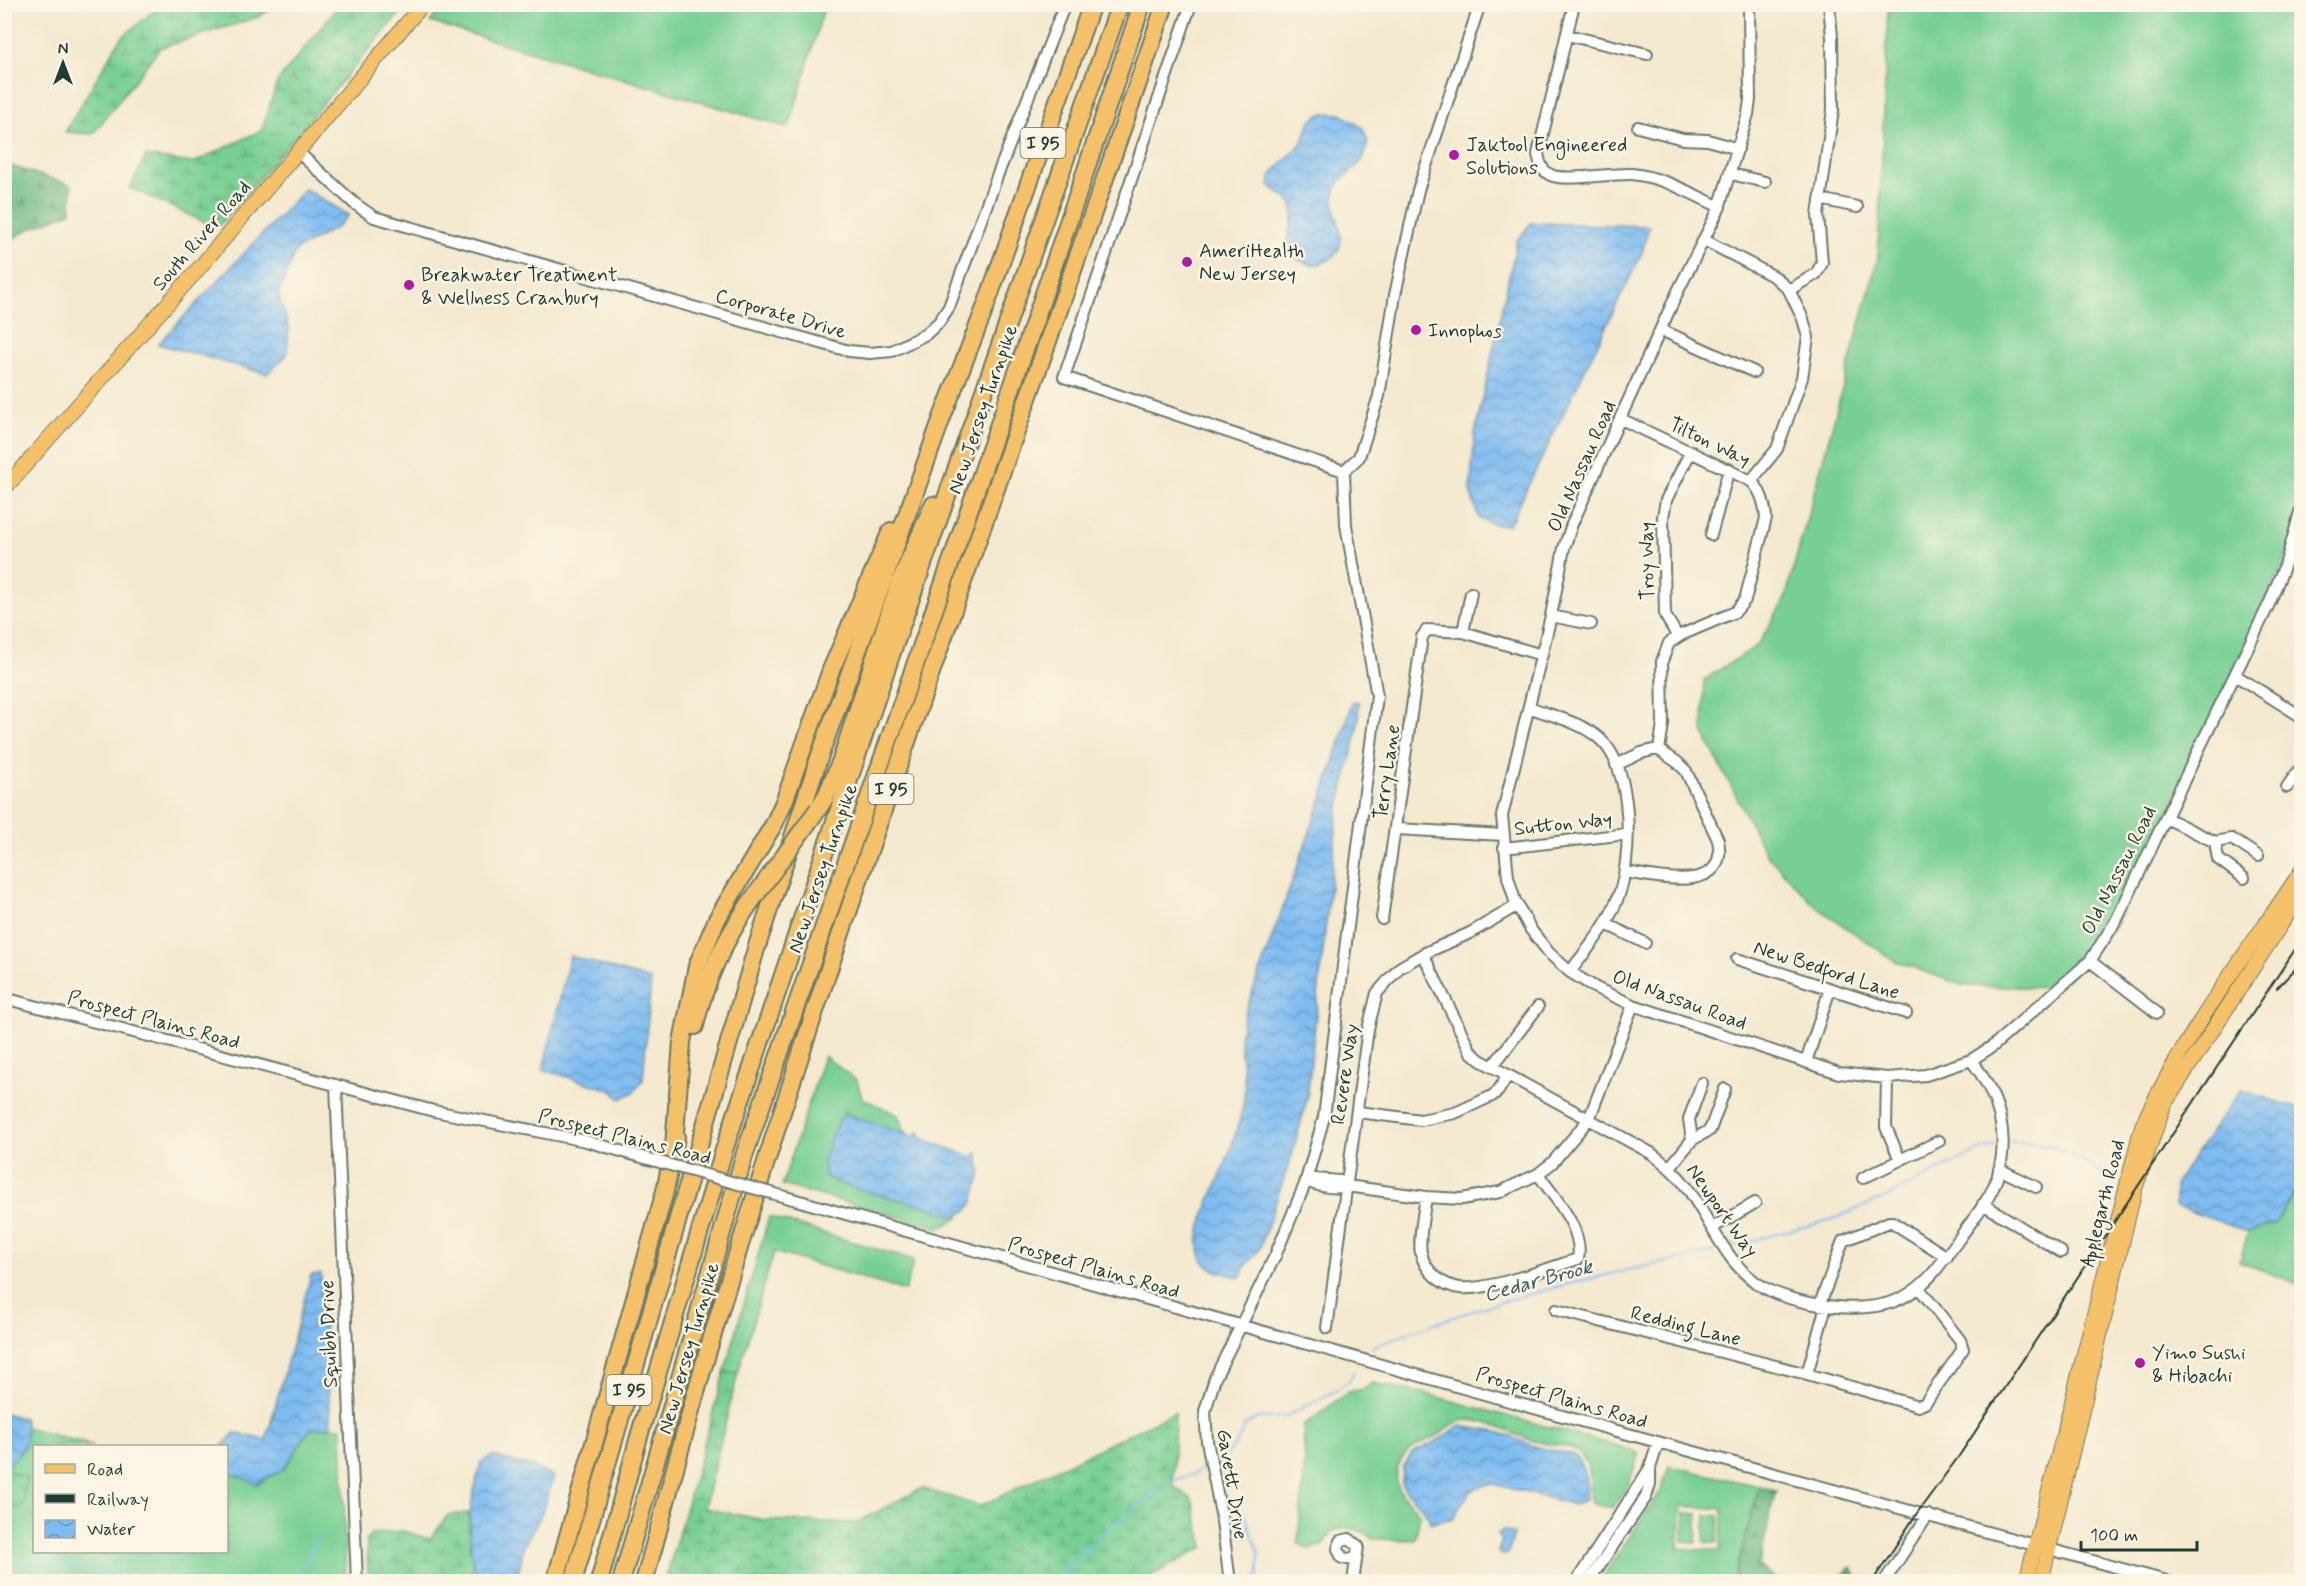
<svg xmlns="http://www.w3.org/2000/svg" width="2306" height="1586" viewBox="0 0 2306 1586" font-family="Mynerve,sans-serif">
<style>
.grass{fill:#77cf93;stroke:#4b8664;stroke-width:1.5;fill-rule:evenodd}
.forest{fill:url(#forest-firs);stroke:#407858;stroke-width:1.5}
.wetland{fill:url(#wetland-marsh);stroke:#4b8664;stroke-width:1.5}
.water{fill:url(#water-waves);stroke:#4e7c92;stroke-width:1.5}
.lines{fill:none;stroke-linecap:round;stroke-linejoin:round}
.stream{stroke:#7ebbf1;stroke-width:2}
.minor-casing{stroke:#6a796a;stroke-width:14}
.major-casing{stroke:#6a796a;stroke-width:16}
.highway-casing{stroke:#6a796a;stroke-width:20}
.minor{stroke:#fff;stroke-width:10}
.major{stroke:#f4c16b;stroke-width:14}
.highway{stroke:#f4c16b;stroke-width:16}
.rail{stroke:#1f3d34;stroke-width:2}
.minor-bridge-casing{stroke:#6a796a;stroke-width:14;stroke-linecap:butt}
.highway-bridge-casing{stroke:#6a796a;stroke-width:20;stroke-linecap:butt}
.minor-bridge{stroke:#fff;stroke-width:10}
.highway-bridge{stroke:#f4c16b;stroke-width:16}
.poi-dot{fill:#b5179e;stroke:#fcf5e5;stroke-width:2}
.labels{text-anchor:middle;stroke-width:5;stroke-linejoin:round;paint-order:stroke}
.shield{fill:#fcf5e5;stroke:#617469;stroke-width:1.5}
.shield-label{font-size:18px;font-weight:bold;fill:#1f3d34}
.poi-label{font-size:20px;fill:#1f3d34;stroke:#fcf5e5;text-anchor:start}
.street-label{font-size:20px;fill:#1f3d34;stroke:#fcf5e5}
.water-label{font-size:21px;font-style:italic;fill:#375c63;stroke:#fcf5e5}
</style>
<defs>
<pattern id="forest-firs" width="22" height="20" patternUnits="userSpaceOnUse" patternTransform="scale(1.5)"><rect width="22" height="20" fill="#61b27d"/><path d="M5 1l3.5 6h-7zM16 11l3.5 6h-7z" fill="#4f9267"/></pattern>
<pattern id="wetland-marsh" width="20" height="14" patternUnits="userSpaceOnUse" patternTransform="scale(1.5)"><rect width="20" height="14" fill="#77cf93"/><path d="M1 5h8M5 5V1M11 12h8M15 12V8" fill="none" stroke="#61a979"/></pattern>
<pattern id="water-waves" width="16" height="10" patternUnits="userSpaceOnUse" patternTransform="scale(1.5)"><rect width="16" height="10" fill="#7ebbf1"/><path d="M0 5q4-4 8 0t8 0" fill="none" stroke="#6799c4"/></pattern>
</defs>
<rect width="100%" height="100%" fill="#fcf5e5"/>
<filter id="ink" filterUnits="userSpaceOnUse"><feTurbulence type="fractalNoise" baseFrequency=".0167" numOctaves="2"/><feDisplacementMap in="SourceGraphic" scale="12" xChannelSelector="R" yChannelSelector="G"/><feConvolveMatrix kernelMatrix="1 2 1 2 8 2 1 2 1" color-interpolation-filters="sRGB"/></filter>
<filter id="wash" filterUnits="userSpaceOnUse"><feTurbulence type="fractalNoise" baseFrequency=".008" numOctaves="4" result="noise"/><feDisplacementMap in="SourceGraphic" scale="24" xChannelSelector="R" yChannelSelector="G"/><feGaussianBlur stdDeviation="1.35" result="paint"/><feColorMatrix in="noise" values="0 0 0 0 0 0 0 0 0 0 0 0 0 0 0 0 0 1.4 0 .05"/><feComposite in="paint" operator="in"/></filter>
<g filter="url(#wash)">
<rect width="100%" height="100%" fill="#f4e9cf"/>
<path class="grass" d="M 444,4 L 825,4 L 825,5 L 789,128 L 430,22 Z
M 1888,5 L 2301,5 L 2302,489 L 2294,541 L 2116,925 L 2058,988 L 1964,986 L 1893,960 L 1815,906 L 1766,854 L 1703,732 L 1704,680 L 1758,645 L 1785,599 L 1878,258 Z
M 824,1056 L 857,1081 L 862,1098 L 898,1115 L 910,1143 L 964,1200 L 959,1218 L 939,1228 L 782,1185 Z
M 2301,1183 L 2301,1285 L 2240,1262 L 2248,1232 L 2275,1223 Z
M 769,1217 L 914,1260 L 905,1291 L 774,1252 L 738,1373 L 724,1373 Z
M 1372,1383 L 1427,1394 L 1632,1450 L 1639,1454 L 1629,1484 L 1613,1508 L 1592,1504 C 1588,1485 1596,1470 1579,1453 C 1569,1444 1552,1445 1539,1442 C 1518,1438 1483,1416 1461,1421 C 1453,1422 1448,1430 1442,1433 C 1420,1444 1393,1452 1397,1482 C 1399,1498 1414,1503 1420,1516 L 1415,1540 L 1372,1539 C 1359,1527 1348,1526 1332,1531 L 1324,1545 L 1308,1549 L 1298,1543 L 1305,1459 L 1303,1426 L 1348,1392 L 1365,1389 Z
M 26,1427 L 94,1446 L 34,1446 L 34,1552 L 226,1552 L 227,1472 L 258,1484 L 284,1469 L 310,1428 L 342,1427 L 346,1581 L 5,1582 L 5,1507 L 23,1506 L 26,1478 L 5,1469 L 24,1447 Z
M 1669,1466 L 1759,1486 L 1734,1579 L 1738,1581 L 1599,1582 L 1661,1491 ZM 1682,1506 L 1723,1509 L 1720,1551 L 1678,1548 Z
M 1685,1513 L 1698,1514 L 1696,1542 L 1683,1541 Z
M 1706,1515 L 1719,1516 L 1717,1543 L 1704,1542 Z"/>
<path class="forest" d="M 5,164 L 72,185 L 71,212 L 27,230 L 5,244 Z
M 1759,1486 L 1776,1490 L 1759,1565 L 1775,1578 L 1797,1581 L 1734,1580 Z
M 1851,1567 L 1859,1581 L 1836,1581 Z"/>
<path class="wetland" d="M 161,5 L 278,5 L 258,17 L 160,48 L 93,134 L 65,132 L 120,39 Z
M 339,5 L 407,5 L 217,228 L 130,188 L 146,156 L 193,163 L 262,130 L 277,82 Z
M 724,1373 L 738,1373 L 704,1508 L 764,1520 L 856,1523 L 922,1488 L 980,1506 L 1175,1412 L 1173,1486 L 1192,1499 L 1204,1547 L 1142,1581 L 665,1581 Z
M 4,1469 L 26,1478 L 23,1507 L 5,1507 Z
M 469,1513 L 470,1551 L 502,1579 L 519,1570 L 519,1581 L 368,1581 L 367,1539 L 371,1534 L 403,1531 L 430,1539 L 448,1515 Z"/>
<path class="water" d="M 1324,113 L 1341,114 L 1363,128 L 1368,143 C 1366,148 1365,155 1362,160 C 1355,171 1339,178 1335,190 C 1330,206 1342,225 1341,240 C 1340,256 1323,267 1308,264 C 1302,263 1294,258 1290,251 C 1281,235 1300,219 1291,203 C 1287,197 1276,192 1270,186 L 1271,176 C 1279,164 1291,156 1300,145 C 1312,129 1301,123 1324,113 Z
M 305,189 L 349,215 L 336,228 L 296,250 L 278,294 L 289,328 L 287,355 L 267,374 L 158,344 Z
M 1531,223 L 1649,226 L 1642,253 L 1509,525 L 1497,525 L 1479,519 L 1470,491 L 1475,433 L 1517,240 Z
M 1353,701 L 1359,702 L 1358,727 L 1338,812 L 1307,1099 L 1293,1152 L 1259,1250 L 1245,1266 L 1240,1278 C 1225,1272 1205,1273 1200,1254 C 1192,1229 1218,1186 1226,1162 C 1232,1143 1241,1120 1244,1100 C 1247,1080 1240,1060 1240,1041 C 1240,1032 1243,1022 1245,1013 L 1324,792 Z
M 570,956 L 651,980 L 643,1080 L 634,1092 L 620,1099 L 611,1090 L 543,1070 Z
M 2241,1090 L 2301,1109 L 2301,1183 L 2275,1223 L 2248,1232 L 2175,1206 L 2175,1183 Z
M 845,1111 L 851,1116 L 914,1137 L 919,1132 L 921,1138 L 971,1157 L 978,1152 L 981,1173 L 973,1202 L 968,1210 L 958,1215 L 953,1216 L 918,1204 L 874,1194 L 838,1183 L 826,1177 L 823,1162 L 830,1139 Z
M 321,1274 L 331,1427 L 310,1429 L 284,1469 L 257,1484 L 227,1472 L 226,1446 L 222,1446 L 234,1433 L 266,1440 L 311,1275 Z
M 4,1413 L 24,1418 C 31,1444 21,1451 5,1469 Z
M 1460,1426 L 1498,1432 L 1537,1447 L 1574,1455 C 1585,1467 1588,1482 1586,1499 L 1575,1505 L 1493,1484 C 1468,1486 1466,1498 1453,1518 L 1432,1523 L 1423,1509 L 1405,1490 L 1402,1484 L 1403,1468 L 1412,1453 L 1444,1437 Z
M 493,1456 L 532,1467 L 554,1477 L 540,1517 L 524,1545 L 519,1570 C 504,1578 493,1582 476,1575 C 465,1530 469,1506 481,1462 Z
M 1503,1530 L 1514,1534 L 1508,1554 L 1502,1555 L 1498,1551 L 1502,1541 L 1498,1534 Z"/>
<g class="lines">
<path class="stream" d="M 2010,1142 C 2061,1141 2071,1155 2112,1179
M 1732,1246 L 1833,1219 L 1884,1198 L 1978,1151 L 1995,1146
M 1372,1347 C 1444,1317 1521,1295 1597,1277 C 1636,1268 1675,1261 1714,1251
M 1216,1462 C 1231,1453 1240,1441 1245,1425 L 1258,1418 L 1285,1417 L 1337,1390 L 1349,1381 L 1354,1372
M 1245,1515 L 1259,1553 L 1259,1582
M 1237,1536 L 1246,1530 L 1249,1524
M 4,1559 L 193,1582
M 289,1582 L 308,1558 L 318,1535
M 1054,1582 L 1102,1534 L 1166,1483 L 1194,1474 L 1208,1466
M 1252,1582 L 1259,1572"/>
</g>
</g>
<g filter="url(#ink)">
<g class="lines">
<g class="minor-casing">
<path id="minor" d="M 1191,4 L 1064,377 L 1344,471 L 1346,525 L 1377,696 L 1324,1117 L 1305,1184 L 1275,1256 L 1215,1378 L 1205,1411 L 1207,1441 L 1221,1514 L 1230,1582
M 1574,4 L 1538,154 C 1540,164 1542,172 1553,176 C 1569,181 1611,173 1632,174 C 1663,177 1692,194 1720,207
M 1749,4 L 1750,100 L 1748,114 L 1718,211 L 1678,291 L 1572,524 L 1564,548 L 1551,616 L 1502,816 L 1508,877 L 1515,901 L 1531,930 L 1550,954 L 1570,972 L 1596,988 L 1633,1005 L 1839,1073 L 1887,1078 L 1926,1075 L 1971,1060 L 1993,1046 L 2090,961 L 2116,921 L 2270,602 L 2287,559 L 2302,505
M 1567,35 L 1647,54
M 1638,127 L 1683,139 L 1708,140 L 1738,149
M 298,152 L 355,204 L 374,217 L 849,351 L 870,353 L 892,351 L 926,334 L 939,322 L 949,307 L 996,179 L 1065,4
M 1731,174 L 1765,182
M 1820,199 L 1857,207
M 1704,240 L 1775,277 L 1789,290 L 1803,319 L 1808,337 L 1802,378 L 1777,449 L 1751,481
M 1789,290 L 1816,274 L 1822,263 L 1818,215 L 1833,110 L 1832,37 L 1829,4
M 1661,330 L 1754,372
M 1621,419 L 1751,481 C 1761,490 1765,506 1766,518 L 1745,600 L 1735,612 L 1681,635 L 1669,643 L 1662,661 L 1663,724 L 1659,750
M 1344,471 L 1359,457 L 1379,396 L 1395,295 L 1418,190 L 1480,4
M 1711,535 L 1729,469
M 1551,616 L 1591,624
M 1463,632 L 1471,593
M 1678,637 L 1665,615 L 1663,517 L 1666,500 L 1691,451
M 2235,675 L 2302,717
M 1529,707 C 1552,716 1581,722 1600,739 C 1634,768 1633,861 1617,900 C 1607,927 1587,949 1570,972
M 1616,765 L 1641,753 L 1653,750 L 1659,750 L 1677,762 L 1686,771 L 1718,840 C 1730,896 1655,876 1625,872
M 2287,787 L 2302,766
M 2166,818 L 2215,842 L 2218,859 L 2244,878
M 1396,829 L 1503,835
M 2215,842 L 2232,839 L 2258,856
M 1504,848 L 1627,834
M 1382,919 L 1422,637 L 1427,630 L 1463,632 L 1542,655
M 1606,924 L 1645,943
M 1423,954 L 1471,1052 L 1480,1060 L 1651,1153 C 1667,1165 1681,1177 1692,1195 C 1716,1231 1731,1275 1775,1293 C 1808,1306 1861,1314 1895,1301 C 1924,1290 1941,1264 1959,1239 C 1972,1220 1990,1200 1997,1178 C 2011,1135 1998,1094 1971,1060
M 1737,959 L 1906,1013
M 2090,961 L 2157,1013
M 4,998 L 434,1111 L 586,1141 L 645,1158
M 1806,1062 L 1830,989
M 1492,1067 L 1538,1007
M 1887,1078 L 1886,1127 L 1900,1160
M 336,1085 L 357,1582
M 1358,1112 L 1421,1120 L 1455,1113 L 1492,1096 L 1498,1091 L 1508,1075
M 1692,1140 L 1689,1119 L 1702,1083
M 1670,1167 L 1692,1140 L 1710,1130 L 1725,1089
M 1999,1169 L 2036,1187
M 1863,1178 L 1939,1141
M 1315,1179 L 1340,1181 L 1347,1186 C 1333,1190 1319,1186 1306,1181 Z
M 1347,1186 L 1426,1197 L 1462,1199 L 1500,1192 L 1538,1174 L 1552,1163 L 1589,1119 L 1633,1005
M 1426,1197 C 1424,1212 1418,1239 1421,1253 C 1425,1271 1442,1286 1460,1288 C 1488,1291 1549,1268 1578,1259 C 1584,1229 1554,1197 1538,1174
M 789,1198 L 1566,1417 L 2170,1582
M 1983,1204 L 2061,1252
M 1712,1228 L 1755,1203
M 1820,1304 L 1843,1241 L 1889,1222 L 1892,1222 L 1947,1257
M 1556,1310 L 1807,1374 L 1918,1406 L 1925,1403 L 1963,1349 L 1960,1340 L 1919,1288
M 1327,1328 L 1368,1029 L 1377,993 L 1399,968 L 1423,954 L 1470,933 L 1518,905
M 1807,1374 L 1826,1306
M 1353,1582 L 1358,1546 L 1349,1539 L 1340,1541 L 1338,1549 L 1342,1558 L 1355,1560
M 1576,1582 L 1650,1468 L 1658,1443
M 1588,1582 L 1646,1497 L 1650,1484 L 1650,1468
M 1884,1582 L 1928,1515"/>
</g>
<g class="major-casing">
<path id="major" d="M 4,489 L 200,267 L 423,4
M 2026,1582 L 2142,1126 C 2183,1036 2247,953 2302,870
M 2041,1582 L 2135,1189 L 2164,1105 L 2302,892"/>
</g>
<g class="highway-casing">
<path id="highway" d="M 818,809 L 826,796 L 841,760 L 899,584 L 933,505
M 695,1026 C 705,980 723,942 750,903
M 674,1146 L 682,1042 L 697,966 L 717,919 L 774,824 L 784,802 L 831,670 L 891,531
M 555,1582 L 665,1191 L 676,1137
M 573,1582 L 756,949 L 820,755 L 943,415 L 985,308 L 1092,4
M 599,1582 L 640,1433 L 725,1147 L 890,658 L 1120,4
M 621,1582 L 745,1153 L 1030,335 L 1142,4
M 644,1582 C 668,1496 690,1409 716,1324 C 849,879 1016,445 1165,4"/>
</g>
<use href="#minor" class="minor"/>
<use href="#major" class="major"/>
<use href="#highway" class="highway"/>
<path class="rail" d="M 2277,988 L 2302,962
M 1872,1582 L 1917,1513 L 1959,1456 L 2302,939"/>
<g class="minor-bridge-casing">
<path id="minor-bridge" d="M 645,1158 L 789,1198"/>
</g>
<g class="highway-bridge-casing">
<path id="highway-bridge" d="M 750,903 L 818,809"/>
</g>
<use href="#minor-bridge" class="minor-bridge"/>
<use href="#highway-bridge" class="highway-bridge"/>
</g>
</g>
<g class="poi-dot">
<circle cx="1454" cy="155" r="6"/>
<circle cx="1187" cy="262" r="6"/>
<circle cx="409" cy="285" r="6"/>
<circle cx="1416" cy="330" r="6"/>
<circle cx="2140" cy="1363" r="6"/>
</g>
<g class="labels">
<g class="shield">
<rect x="1020.5" y="128" width="45" height="30" rx="4.5"/>
<rect x="868.5" y="774" width="45" height="30" rx="4.5"/>
<rect x="606.5" y="1375" width="45" height="30" rx="4.5"/>
</g>
<g class="shield-label">
<text x="1043" y="149">I 95</text>
<text x="891" y="795">I 95</text>
<text x="629" y="1396">I 95</text>
</g>
<g class="poi-label">
<text x="1466" y="151">Jaktool Engineered<tspan x="1466" dy="23">Solutions</tspan></text>
<text x="1199" y="257">AmeriHealth<tspan x="1199" dy="23">New Jersey</tspan></text>
<text x="421" y="281">Breakwater Treatment<tspan x="421" dy="23">&amp; Wellness Cranbury</tspan></text>
<text x="1428" y="337">Innophos</text>
<text x="2152" y="1359">Yimo Sushi<tspan x="2152" dy="23">&amp; Hibachi</tspan></text>
</g>
<g class="street-label">
<text transform="translate(201 235) rotate(-49)" y="7">South River Road</text>
<text transform="translate(781 313) rotate(16)" y="7">Corporate Drive</text>
<text transform="translate(982 409) rotate(-71)" y="7">New Jersey Turnpike</text>
<text transform="translate(1710 441) rotate(26)" y="7">Tilton Way</text>
<text transform="translate(1581 466) rotate(-66)" y="7">Old Nassau Road</text>
<text transform="translate(1646 561) rotate(-91)" y="7">Troy Way</text>
<text transform="translate(1386 772) rotate(-82)" y="7">Terry Lane</text>
<text transform="translate(1563 823) rotate(-6)" y="7">Sutton Way</text>
<text transform="translate(822 868) rotate(-71)" y="7">New Jersey Turnpike</text>
<text transform="translate(2118 870) rotate(-63)" y="7">Old Nassau Road</text>
<text transform="translate(1827 969) rotate(18)" y="7">New Bedford Lane</text>
<text transform="translate(1680 999) rotate(20)" y="7">Old Nassau Road</text>
<text transform="translate(154 1019) rotate(15)" y="7">Prospect Plains Road</text>
<text transform="translate(1344 1074) rotate(-82)" y="7">Revere Way</text>
<text transform="translate(625 1136) rotate(14)" y="7">Prospect Plains Road</text>
<text transform="translate(2102 1203) rotate(-76)" y="7">Applegarth Road</text>
<text transform="translate(1723 1210) rotate(55)" y="7">Newport Way</text>
<text transform="translate(1094 1267) rotate(16)" y="7">Prospect Plains Road</text>
<text transform="translate(1686 1325) rotate(14)" y="7">Redding Lane</text>
<text transform="translate(328 1334) rotate(-92)" y="7">Squibb Drive</text>
<text transform="translate(688 1348) rotate(-74)" y="7">New Jersey Turnpike</text>
<text transform="translate(1562 1397) rotate(16)" y="7">Prospect Plains Road</text>
<text transform="translate(1233 1484) rotate(81)" y="7">Gavett Drive</text>
</g>
<g class="water-label">
<text transform="translate(1538 1280) rotate(-15)" y="7">Cedar Brook</text>
</g>
</g>
<rect width="2306" height="1586" fill="none" stroke="#fcf5e5" stroke-width="24"/>
<rect x="33" y="1445" width="195" height="108" fill="#fcf5e5" stroke="#a4ab9e" stroke-width="1.5"/>
<rect x="45" y="1464" width="30" height="9" fill="#f4c16b" stroke="#a4ab9e" stroke-width="1.5"/>
<text x="87" y="1475" font-size="18" fill="#1f3d34">Road</text>
<rect x="45" y="1494" width="30" height="9" fill="#1f3d34" stroke="#a4ab9e" stroke-width="1.5"/>
<text x="87" y="1505" font-size="18" fill="#1f3d34">Railway</text>
<rect x="45" y="1520" width="30" height="18" fill="url(#water-waves)" stroke="#a4ab9e" stroke-width="1.5"/>
<text x="87" y="1535" font-size="18" fill="#1f3d34">Water</text>
<g transform="translate(63 63)" stroke="#fcf5e5" stroke-width="4.5" paint-order="stroke">
<path d="M0-4.5L10 22L0 15L-10 22Z" fill="#1f3d34"/>
<text y="-9" font-size="16" font-weight="bold" text-anchor="middle" fill="#1f3d34">N</text>
</g>
<path d="M2081 1541v9h116v-9" fill="none" stroke="#1f3d34" stroke-width="3"/>
<text x="2090" y="1541" font-size="18" fill="#1f3d34" stroke="#fcf5e5" stroke-width="4.5" paint-order="stroke">100 m</text>
</svg>
